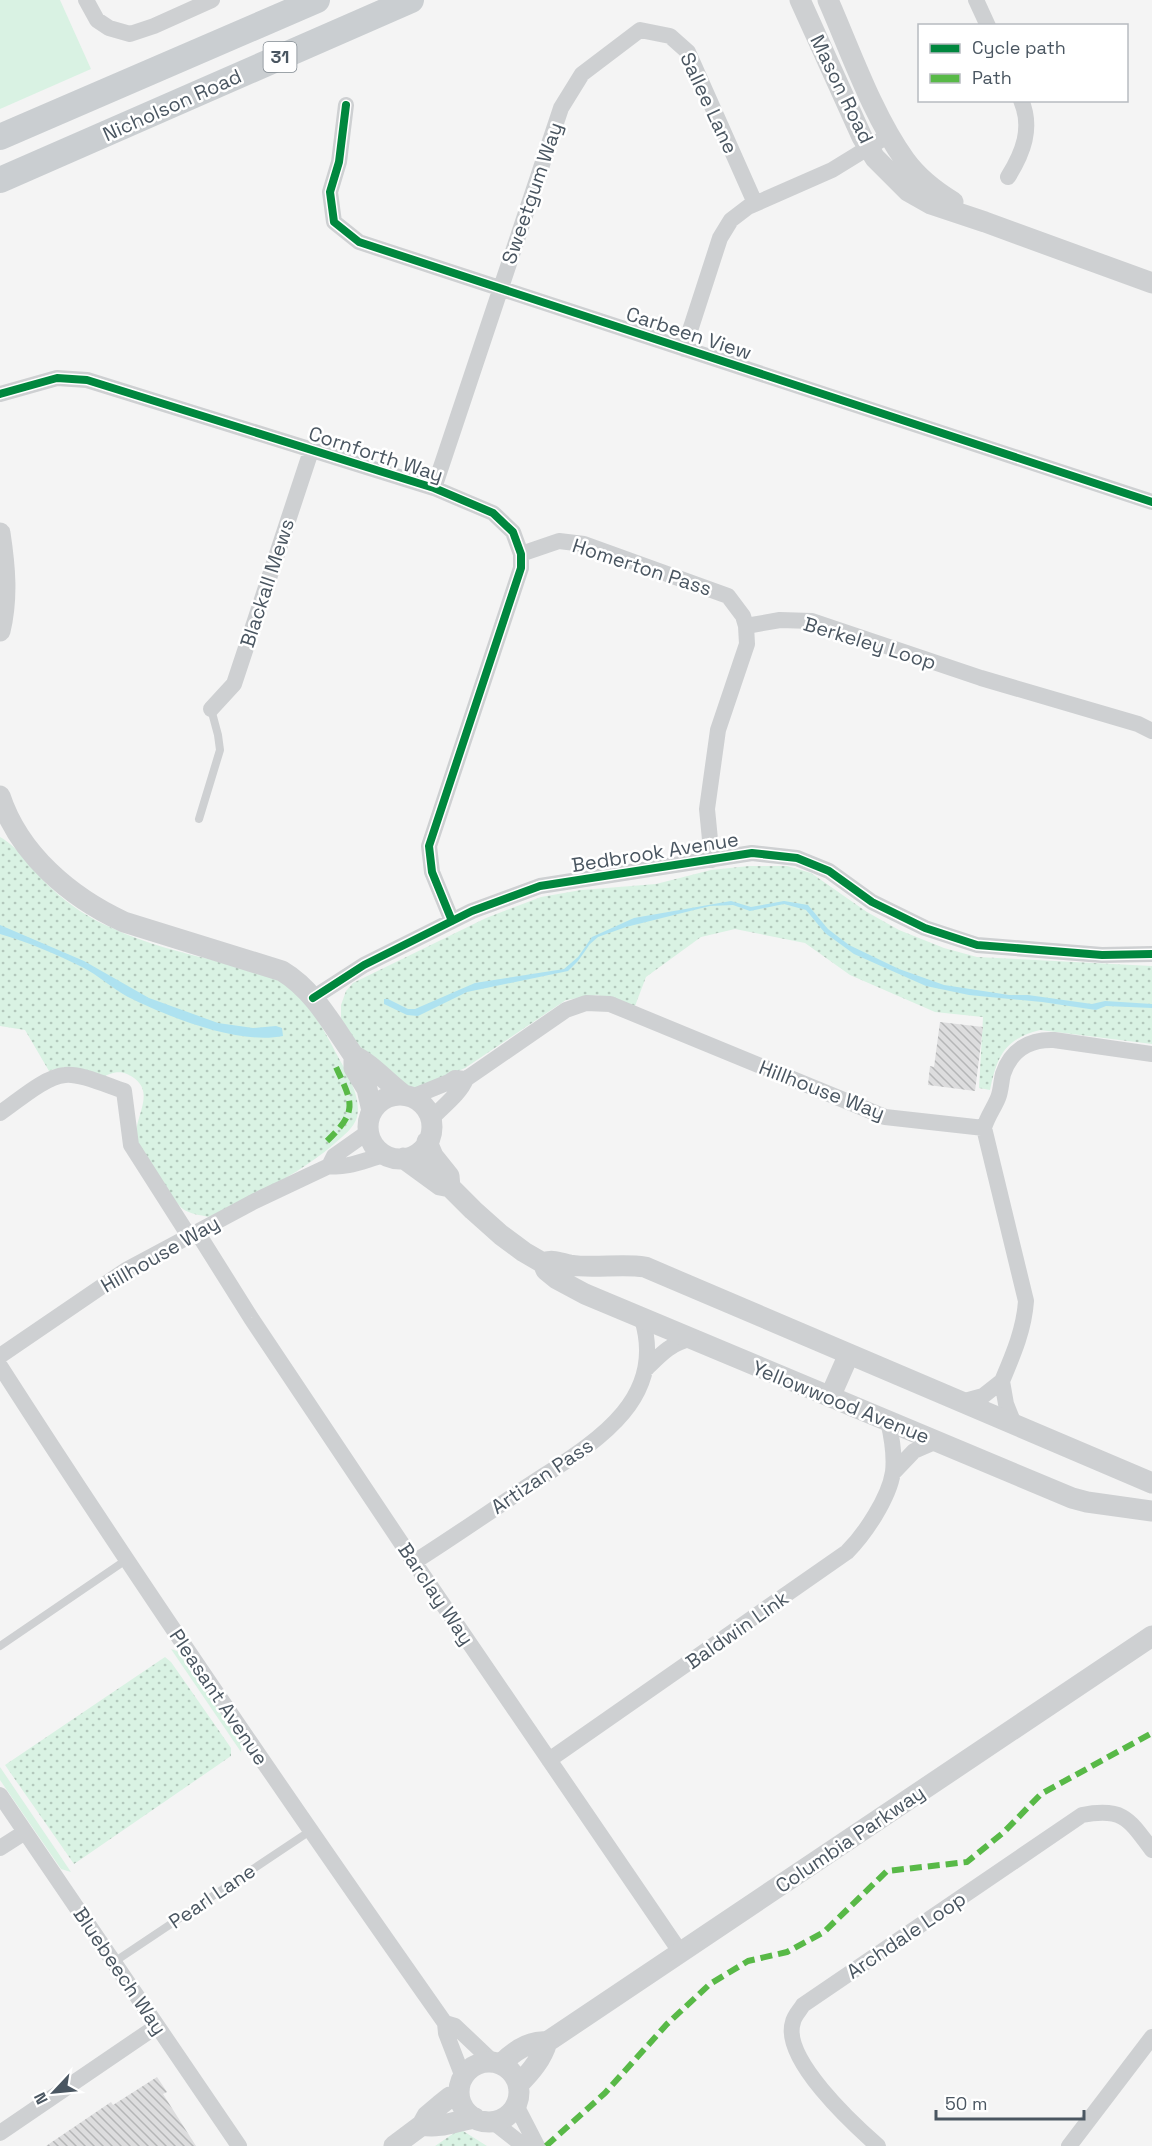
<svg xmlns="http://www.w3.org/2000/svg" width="1152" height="2146" viewBox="0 0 1152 2146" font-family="'Space Grotesk',sans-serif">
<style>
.green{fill:#d9f2e3}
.park{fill:url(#park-dots)}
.water{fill:#aee2f0}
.building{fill:url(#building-back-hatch)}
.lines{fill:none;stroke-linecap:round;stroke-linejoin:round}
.service{stroke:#ced0d2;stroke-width:8}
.minor{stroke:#ced0d2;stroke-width:16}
.tertiary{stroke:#ced0d2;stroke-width:21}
.primary{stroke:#caced1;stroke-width:26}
.quiet{stroke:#58b947;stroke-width:6;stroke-dasharray:12 6;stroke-linecap:butt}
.cycleway-casing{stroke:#fff;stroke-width:11}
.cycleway{stroke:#00873e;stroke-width:8}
.labels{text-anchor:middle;stroke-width:5;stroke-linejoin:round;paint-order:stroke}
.shield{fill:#fff;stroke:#808990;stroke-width:1.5}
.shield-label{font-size:18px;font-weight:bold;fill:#4a5661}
.street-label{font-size:20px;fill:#4a5661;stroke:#fff}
</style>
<defs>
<pattern id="park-dots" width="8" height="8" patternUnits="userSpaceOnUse" patternTransform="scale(1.5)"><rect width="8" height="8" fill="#d9f2e3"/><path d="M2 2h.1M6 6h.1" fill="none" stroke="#b2c7bb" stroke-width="1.8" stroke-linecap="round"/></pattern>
<pattern id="building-back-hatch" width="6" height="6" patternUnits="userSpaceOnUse" patternTransform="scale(1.5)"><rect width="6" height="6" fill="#ddddde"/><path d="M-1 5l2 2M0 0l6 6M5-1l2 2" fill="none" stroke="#b5b6b7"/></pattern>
</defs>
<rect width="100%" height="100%" fill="#f4f4f4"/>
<path class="green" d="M 0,0 L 60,0 L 91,69 L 0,109 Z
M 171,1649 L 177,1651 L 242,1744 L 241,1752 Z
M 0,1767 L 71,1872 L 61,1869 L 0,1780 Z"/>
<path class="park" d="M 0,837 C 21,849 34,872 51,888 C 68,904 90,919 112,928 C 146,944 184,953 220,962 C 240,968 262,971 281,982 C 306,996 323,1028 336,1053 C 345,1070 362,1096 357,1117 C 354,1128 343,1136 334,1144 C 297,1176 253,1195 209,1217 C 200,1215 190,1214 183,1209 C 174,1202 142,1155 138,1144 C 128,1120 163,1091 127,1074 C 119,1070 109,1073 102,1078 C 83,1071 68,1064 49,1071 L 25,1030 L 0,1026 Z
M 749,866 L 787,866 L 811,873 L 867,912 L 899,930 L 944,948 L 977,957 L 1152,966 L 1152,1044 L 1040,1030 C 1004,1039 997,1057 990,1090 L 979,1088 L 983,1017 L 935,1012 L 850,975 L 805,943 L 735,929 L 701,937 L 646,977 L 635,1006 L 597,995 L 566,1000 L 465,1068 L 422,1087 L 410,1088 L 370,1062 L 341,1019 L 341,1005 L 346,991 L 353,983 L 486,918 L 541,897 L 581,890 L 656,884 L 711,870 Z
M 165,1657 L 171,1662 L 231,1748 L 231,1756 L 74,1864 L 5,1765 Z
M 460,2129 L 487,2146 L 435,2146 Z"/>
<path class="water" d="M 731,901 L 751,907 L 784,901 L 808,905 L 828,929 L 849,945 L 899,969 L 944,985 L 1009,995 L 1028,995 L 1092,1004 L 1105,1001 L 1152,1004 L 1152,1008 L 1106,1006 L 1096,1010 L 1042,1002 L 969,995 L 926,986 L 854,954 L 825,933 L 806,910 L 784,904 L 750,911 L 733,905 L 710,906 L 626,927 L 598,937 L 590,944 L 578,961 L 568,971 L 467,992 L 418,1016 L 407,1015 L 384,1004 L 384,999 L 388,999 L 408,1009 L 415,1009 L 475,983 L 564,969 L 578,957 L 592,937 L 634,918 Z
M 0,925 L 84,961 L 149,998 L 218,1023 L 253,1028 L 276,1026 L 282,1028 L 283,1036 C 238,1045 169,1017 128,997 C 112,988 98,975 82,967 C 56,954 28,942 0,934 Z"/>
<path class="building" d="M 940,1022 L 983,1027 L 975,1091 L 928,1085 L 930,1066 L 934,1067 Z
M 157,2077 L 167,2092 L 163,2094 L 196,2146 L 46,2146 L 111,2102 L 113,2105 Z"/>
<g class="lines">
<path class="service" d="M 199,819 L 220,750 L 218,735 L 211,709
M 0,1646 L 126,1560
M 114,1962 L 310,1831"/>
<path class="minor" d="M 86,0 L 97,20 L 109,28 L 130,34 L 154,26 L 212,0
M 976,0 L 988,26
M 346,105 L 339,162 L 330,192 L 334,222 L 359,242 L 1152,502
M 1008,177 C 1023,153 1033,128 1021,100
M 684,349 L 720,238 L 731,220 L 748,207 L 832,170 L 889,135
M 0,394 L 57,378 L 87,380 L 434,488 L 493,513 L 513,532 L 521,554 L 521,568 L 429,846 L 432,872 L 452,921
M 434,488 L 561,108 L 582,74 L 640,30 L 670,36 L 688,52 L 755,203
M 521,554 L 559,541 L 584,544 L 728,596 L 743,616 L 746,626 L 747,644 L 718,730 L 707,809 L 712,860
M 746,626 L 780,620 L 812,621 L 981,678 L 1138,724 L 1152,731
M 211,709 L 234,684 L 311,451
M 313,998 L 364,965 L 472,911 L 540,886 L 752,853 L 797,858 L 829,871 L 872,902 L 925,928 L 977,945 L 1102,955 L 1152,954
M 412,1097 L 449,1082 L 455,1078 L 466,1079
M 0,1113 C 18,1101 44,1077 65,1075 C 81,1073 108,1086 124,1091 L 131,1145 L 189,1236
M 431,1119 C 442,1107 460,1094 466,1079 L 566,1010 L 586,1003 L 610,1004 L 885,1117 L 984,1128 L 1026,1301 C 1024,1330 1013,1355 1002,1381
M 984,1128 C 987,1117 994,1108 998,1098 C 1001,1091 1001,1082 1003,1074 C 1011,1050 1029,1039 1054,1040 L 1152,1054
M 329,1166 L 334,1156 L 368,1132
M 197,1232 L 251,1318 L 414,1562 L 681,1953
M 0,1356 L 126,1270 L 255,1201 L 329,1166 C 347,1169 367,1159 385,1155
M 0,1366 C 143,1589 293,1807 445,2023 L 446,2033 L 463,2077
M 647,1368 C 661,1354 671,1343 691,1339
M 961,1402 L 983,1396 L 1002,1381 L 1006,1404 L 1014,1424
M 893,1473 L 914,1451 L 937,1441
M 414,1562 C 452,1538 488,1513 525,1488 C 585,1448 669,1405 642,1319
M 549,1760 L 847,1552 C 865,1534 889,1498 893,1472 C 895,1455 892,1438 888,1421
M 0,1795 L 239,2146
M 0,1848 L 25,1832
M 445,2023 L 455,2026 L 493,2062
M 515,2106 L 520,2113 L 537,2146
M 492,2121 L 524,2146
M 0,2133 L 157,2026
M 878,2146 C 853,2124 781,2058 793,2022 C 794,2016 800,2010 803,2005 L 1082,1815 C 1123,1807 1129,1819 1152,1850
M 1069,2146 L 1152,2037"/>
<path class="tertiary" d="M 800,0 L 862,137 L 875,158 L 908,191 L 931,204 L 985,222 L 1152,283
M 828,0 C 850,50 873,116 905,160 C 918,178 935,191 953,202
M 0,533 C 5,566 8,598 0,631
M 0,796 C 19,854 70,897 124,922 L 282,971 C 314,990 333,1026 354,1056 C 369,1062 389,1084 404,1095
M 354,1056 L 354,1068 L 367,1089 L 372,1111
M368 1127a32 32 0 1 1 64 0a32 32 0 1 1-64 0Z
M 427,1142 L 433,1156 L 449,1176 L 450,1187
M 403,1158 L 440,1185 L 450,1187 L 473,1210 L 501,1235 L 524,1252 L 543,1263 L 546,1270 L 557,1279 L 585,1294 L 1072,1498 L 1087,1502 L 1152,1511
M 543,1263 C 552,1259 560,1263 570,1265 C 595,1269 620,1263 645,1267 L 1152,1483
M 830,1397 L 849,1354
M459 2092a30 30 0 1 1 60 0a30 30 0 1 1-60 0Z
M 501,2064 C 513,2052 529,2040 547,2042 L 1152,1636
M 518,2085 C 531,2072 542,2059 547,2042
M 422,2125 C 440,2129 458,2120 475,2118
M 394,2146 L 422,2125 L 427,2116 L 440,2105 L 450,2097 L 459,2097"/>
<path class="primary" d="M 0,137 L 317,0
M 0,180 L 411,0"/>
<path class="quiet" d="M 327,1141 C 358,1111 353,1104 336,1067
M 546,2146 L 605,2093 L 667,2024 L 710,1984 L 748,1961 L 787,1952 L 824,1932 L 887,1871 L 967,1862 L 1004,1832 L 1041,1794 L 1152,1733"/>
<g class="cycleway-casing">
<path id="cycleway" d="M 346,105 L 339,162 L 330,192 L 334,222 L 359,242 L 1152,502
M 0,394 L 57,378 L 87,380 L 434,488 L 493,513 L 513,532 L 521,554 L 521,568 L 429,846 L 432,872 L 452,921
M 313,998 L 364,965 L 472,911 L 540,886 L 752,853 L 797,858 L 829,871 L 872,902 L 925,928 L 977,945 L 1102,955 L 1152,954"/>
</g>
<use href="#cycleway" class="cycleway"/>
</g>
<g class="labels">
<rect class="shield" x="263.5" y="42" width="33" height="30" rx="4.5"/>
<g class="shield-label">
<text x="280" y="63">31</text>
</g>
<g class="street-label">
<text transform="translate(842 89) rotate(64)" y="7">Mason Road</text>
<text transform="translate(709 103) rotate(65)" y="7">Sallee Lane</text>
<text transform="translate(172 105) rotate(-24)" y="7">Nicholson Road</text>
<text transform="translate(532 193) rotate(-71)" y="7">Sweetgum Way</text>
<text transform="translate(689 333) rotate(18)" y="7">Carbeen View</text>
<text transform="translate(376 454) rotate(18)" y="7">Cornforth Way</text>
<text transform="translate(642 567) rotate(18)" y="7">Homerton Pass</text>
<text transform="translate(267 583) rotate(-72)" y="7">Blackall Mews</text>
<text transform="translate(870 643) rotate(17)" y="7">Berkeley Loop</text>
<text transform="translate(655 852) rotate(-9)" y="7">Bedbrook Avenue</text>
<text transform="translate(822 1090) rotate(21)" y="7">Hillhouse Way</text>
<text transform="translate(160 1254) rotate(-30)" y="7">Hillhouse Way</text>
<text transform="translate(841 1402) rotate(22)" y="7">Yellowwood Avenue</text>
<text transform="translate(542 1476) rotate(-34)" y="7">Artizan Pass</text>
<text transform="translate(436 1594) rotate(56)" y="7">Barclay Way</text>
<text transform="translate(737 1630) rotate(-35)" y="7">Baldwin Link</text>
<text transform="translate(219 1697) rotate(56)" y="7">Pleasant Avenue</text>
<text transform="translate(850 1839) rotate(-34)" y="7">Columbia Parkway</text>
<text transform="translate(212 1896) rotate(-34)" y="7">Pearl Lane</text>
<text transform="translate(906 1935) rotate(-34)" y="7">Archdale Loop</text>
<text transform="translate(120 1971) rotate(56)" y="7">Bluebeech Way</text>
</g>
</g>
<rect x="918" y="24" width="210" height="78" fill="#ffffff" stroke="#b7bbc0" stroke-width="1.5"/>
<rect x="930" y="44" width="30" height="9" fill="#00873e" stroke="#b7bbc0" stroke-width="1.5"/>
<text x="972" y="54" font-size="18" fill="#4a5661">Cycle path</text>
<rect x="930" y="74" width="30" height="9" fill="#58b947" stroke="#b7bbc0" stroke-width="1.5"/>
<text x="972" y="84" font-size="18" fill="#4a5661">Path</text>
<g transform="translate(54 2092) rotate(244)" stroke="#ffffff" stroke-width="4.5" paint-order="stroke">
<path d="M0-4.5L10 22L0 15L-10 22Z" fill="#4a5661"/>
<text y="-9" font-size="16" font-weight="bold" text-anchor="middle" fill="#4a5661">N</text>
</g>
<path d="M936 2110v9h148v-9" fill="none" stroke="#4a5661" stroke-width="3"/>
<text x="945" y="2110" font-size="18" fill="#4a5661" stroke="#ffffff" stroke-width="4.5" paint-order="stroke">50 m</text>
</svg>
